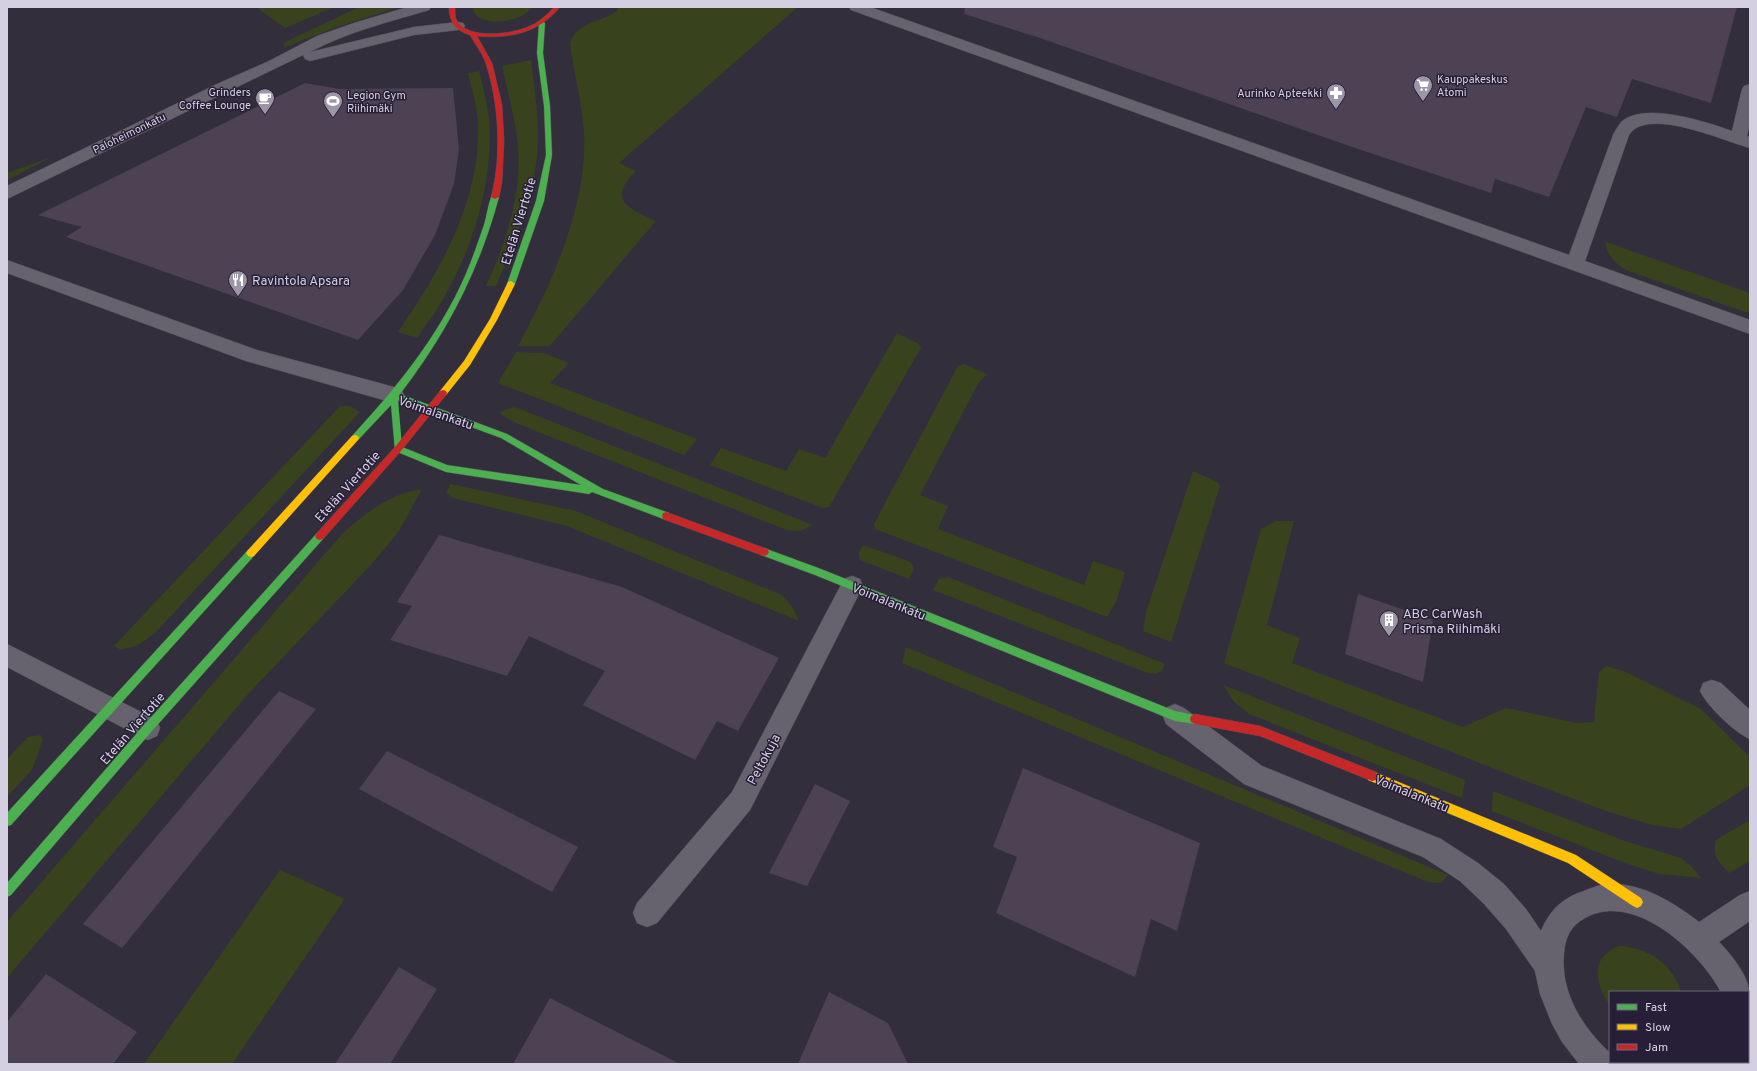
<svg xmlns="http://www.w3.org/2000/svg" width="1757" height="1071" viewBox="0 0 1757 1071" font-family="Overpass,sans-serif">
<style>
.green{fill:#38431d}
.building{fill:#4c4254}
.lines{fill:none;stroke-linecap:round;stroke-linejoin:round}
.lane-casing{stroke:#504c58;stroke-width:1}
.street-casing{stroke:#504c58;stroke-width:1}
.fast-casing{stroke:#504c58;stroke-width:1}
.slow-casing{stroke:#504c58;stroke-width:1}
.jam-casing{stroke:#504c58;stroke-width:1}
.lane{fill:#67636e;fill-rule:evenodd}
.street{fill:#67636e;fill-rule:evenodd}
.fast{fill:#4caf50;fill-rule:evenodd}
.slow{fill:#ffc107;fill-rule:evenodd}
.jam{fill:#c62828;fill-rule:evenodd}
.labels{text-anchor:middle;stroke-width:3;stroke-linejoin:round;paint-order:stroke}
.far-poi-label{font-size:11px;fill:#d5d0e1;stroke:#271f37;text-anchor:start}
.far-street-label{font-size:11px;fill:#d5d0e1;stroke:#271f37}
.street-label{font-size:13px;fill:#d5d0e1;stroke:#271f37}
.poi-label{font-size:13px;fill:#d5d0e1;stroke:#271f37;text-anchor:start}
</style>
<rect width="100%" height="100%" fill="#332e3c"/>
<path class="green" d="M 256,7 L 334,7 L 285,28 Z
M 359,7 L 396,8 L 337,27 L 285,47 L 283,43 Z
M 472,7 L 532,7 C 522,23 477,30 472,7 Z
M 617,7 L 798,7 L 619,163 L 636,171 C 606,201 629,208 656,221 L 550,346 L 518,346 C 552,283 588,205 584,132 C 582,103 574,73 570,44 C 576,21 602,23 618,10 Z
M 531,60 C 534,85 538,111 538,136 C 538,188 516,239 496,286 L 486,286 C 507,240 524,188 517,138 C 514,113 507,89 502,66 Z
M 479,71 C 483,86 487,103 489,119 C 494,176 475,242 447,292 C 439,308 427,323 417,338 L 398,332 C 441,269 481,201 478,122 C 477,106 472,89 468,73 Z
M 52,157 L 7,180 L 7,173 Z
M 1606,242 L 1750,293 L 1750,312 L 1745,312 L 1626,270 C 1615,263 1606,255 1606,242 Z
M 897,333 L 919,344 L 921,348 L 829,507 L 823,508 L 710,465 L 721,448 L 786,471 L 799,449 L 825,458 Z
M 516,352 L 544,353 L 569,363 L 550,383 L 697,439 L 684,455 L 498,383 Z
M 964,364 L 987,374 L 979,382 L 920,495 L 948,506 L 938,529 L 1084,585 L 1093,561 L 1125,572 L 1116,602 L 1107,617 L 875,529 L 874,524 L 958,366 Z
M 340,406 L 350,406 L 360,412 L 155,633 L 138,645 L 121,650 L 114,646 Z
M 515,407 L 813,525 L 800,531 L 787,530 L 518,424 L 500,414 L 502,411 Z
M 1193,471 L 1217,482 L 1220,486 L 1171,642 L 1143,631 L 1146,612 Z
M 450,484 L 576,511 L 782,595 L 792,606 L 799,621 L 567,526 L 453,498 L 446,493 Z
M 422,489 L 399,531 L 370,566 L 250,692 L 7,978 L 7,922 L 342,534 C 364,514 391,493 422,489 Z
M 1276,521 L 1294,521 L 1267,625 L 1300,638 L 1292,663 L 1463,727 L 1506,708 L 1576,723 L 1594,722 L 1599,672 L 1606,666 L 1626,672 L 1701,709 L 1750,757 L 1750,785 L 1681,829 L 1652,825 L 1606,811 L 1531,783 L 1224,663 L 1261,529 Z
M 863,545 L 911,562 L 914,569 L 909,579 L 860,560 L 859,553 Z
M 948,577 L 1165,664 L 1162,671 L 1156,674 L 1148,673 L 933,590 L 939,579 Z
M 906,647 L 1448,875 L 1441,883 L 1428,882 L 902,663 Z
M 1223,685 L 1465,780 L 1462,798 L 1249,714 L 1234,702 Z
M 41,735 L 43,739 L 32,770 L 7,797 L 7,759 L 28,737 Z
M 1493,791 L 1625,841 L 1681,858 L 1692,867 L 1701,878 L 1659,874 L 1625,863 L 1492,811 Z
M 1750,820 L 1750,861 L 1729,873 C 1718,861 1712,857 1716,840 Z
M 280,870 L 345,899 L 232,1064 L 144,1064 Z
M 1619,946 C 1646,947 1674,964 1681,992 L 1610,992 L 1610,1005 C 1601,994 1593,973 1601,960 C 1605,953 1612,949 1619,946 Z"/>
<path class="building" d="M 965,7 L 1737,7 L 1711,103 L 1632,79 L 1617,117 L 1586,107 L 1549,197 L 1495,179 L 1491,193 L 1358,149 L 1040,38 L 964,14 Z
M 305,83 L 339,89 L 453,88 L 459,149 L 454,184 L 435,235 L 403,290 L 358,340 L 66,237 L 82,227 L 38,215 Z
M 439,535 L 622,587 L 779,658 L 738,731 L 717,721 L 695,760 L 583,705 L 605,671 L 529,636 L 507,676 L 390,640 L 412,606 L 397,602 Z
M 1358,594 L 1433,620 L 1423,682 L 1345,654 Z
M 279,691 L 316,709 L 122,948 L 83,924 Z
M 387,751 L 578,847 L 552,892 L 359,789 Z
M 1023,768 L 1200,843 L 1177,931 L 1151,919 L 1135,977 L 996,913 L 1017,857 L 993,847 Z
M 815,784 L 850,801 L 807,886 L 769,873 Z
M 399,967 L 437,989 L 390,1064 L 335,1064 Z
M 46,974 L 137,1032 L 113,1064 L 7,1064 L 7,1022 Z
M 829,992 L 888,1023 L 908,1064 L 798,1064 Z
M 550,998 L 680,1064 L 513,1064 Z"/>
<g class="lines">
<g class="lane-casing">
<path id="lane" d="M 849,7 L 870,7 L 1569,255 L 1613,135 C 1615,131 1618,126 1621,122 C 1645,101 1706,122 1732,131 L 1742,89 L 1744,86 L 1750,84 L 1750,123 L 1747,136 L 1750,137 L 1750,148 C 1724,141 1647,106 1629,135 L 1585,261 L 1750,320 L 1750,334 L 851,10 Z
M 7,260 L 257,350 L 394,387 L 401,389 L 404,395 L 401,401 L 394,403 L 246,361 L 7,273 Z
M 7,644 L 157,720 L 160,728 L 157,736 L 148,740 L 139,736 L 7,667 Z
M 1712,680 L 1721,683 L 1750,710 L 1750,739 C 1735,733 1707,706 1700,691 L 1703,683 Z"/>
</g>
<g class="street-casing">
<path id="street" d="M 408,7 L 431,7 L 429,10 C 389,22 347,32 310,52 L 414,27 L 458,22 L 463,23 L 465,26 L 463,29 L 458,30 L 414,35 L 310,61 L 305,59 L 303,55 L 7,199 L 7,186 L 217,84 L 269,61 L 317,36 L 354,23 Z
M 852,576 L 860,579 L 863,586 L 750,810 L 657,923 L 647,927 L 637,923 L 633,913 L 637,903 L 732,792 L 844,579 Z
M 1175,704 L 1184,708 L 1262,766 L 1441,839 L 1478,863 L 1504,884 L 1526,909 L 1541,931 C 1550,910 1562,898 1584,891 C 1589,889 1596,886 1601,885 C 1637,879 1673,902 1699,922 L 1740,895 L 1750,891 L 1750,921 L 1719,942 C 1731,954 1755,983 1748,1000 L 1748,992 L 1721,992 C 1700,952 1634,890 1585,918 C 1571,925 1565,938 1564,953 C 1560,992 1582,1027 1610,1053 L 1610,1062 L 1614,1062 L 1615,1064 L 1579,1064 L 1562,1042 L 1552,1024 L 1540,994 L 1535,971 L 1506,929 L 1484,904 L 1460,881 L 1423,857 L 1244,784 L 1166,724 L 1163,716 L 1166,708 Z
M 1748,1028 L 1750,1029 L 1750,1064 L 1730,1064 L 1731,1062 L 1748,1062 Z"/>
</g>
<g class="fast-casing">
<path id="fast" d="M 542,21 L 545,23 L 543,53 L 550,106 L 552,155 L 544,201 L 515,284 L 511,287 L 507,284 L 536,201 L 546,155 L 544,106 L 537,53 L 539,23 Z
M 492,195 L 498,195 L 499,197 C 479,271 447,333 400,394 L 507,434 L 603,489 L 669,513 L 670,516 L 669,519 L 666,520 L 592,492 L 589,494 L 446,472 L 395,451 L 391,405 L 358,440 L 352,440 L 351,438 L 352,436 C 397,387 438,337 465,276 C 472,260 478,242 484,225 C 487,215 488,204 492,195 ZM 398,400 L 501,438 L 581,485 L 447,465 L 402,447 Z
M 320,532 L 323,533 L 325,536 L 323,539 L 152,731 L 11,895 L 7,897 L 7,883 L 144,725 L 317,533 Z
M 764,548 L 821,569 L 1175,711 L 1199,716 L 1200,719 L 1199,722 L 1195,724 L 1175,721 L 815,575 L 761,555 L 759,552 L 761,549 Z
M 251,549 L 254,550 L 256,553 L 254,556 L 11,825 L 7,826 L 7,813 L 248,550 Z"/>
</g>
<g class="slow-casing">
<path id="slow" d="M 511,281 L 515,284 L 497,320 L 470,365 L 446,395 L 440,395 L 439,393 L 440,391 L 464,361 L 490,319 L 508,282 Z
M 355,435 L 358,436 L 359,438 L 358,440 L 254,556 L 251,557 L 248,556 L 246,553 L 248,550 L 352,436 Z
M 1372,771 L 1576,855 L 1641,898 L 1643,902 L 1641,906 L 1637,908 L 1633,906 L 1568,863 L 1368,780 L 1367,776 L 1368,772 Z"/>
</g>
<g class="jam-casing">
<path id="jam" d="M 449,7 L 455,7 C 455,11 455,16 456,19 C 466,41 513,34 530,26 C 539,22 547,15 554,7 L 560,7 C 539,33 509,39 477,36 L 492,63 L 502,105 L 504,141 L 502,182 L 499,197 L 495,199 L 491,197 C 502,157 499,103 486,64 C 483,54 475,44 470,35 C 456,31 449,22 449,7 Z
M 443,390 L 446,391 L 447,393 L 446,395 L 401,451 L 323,539 L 320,540 L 317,539 L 315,536 L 317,533 L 395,447 L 440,391 Z
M 666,512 L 767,549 L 769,552 L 767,555 L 764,556 L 663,519 L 662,516 L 663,513 Z
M 1195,714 L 1260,726 L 1376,772 L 1377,776 L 1376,780 L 1372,781 L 1260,736 L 1195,724 L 1191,722 L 1190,719 L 1191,716 Z"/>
</g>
<use href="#lane" class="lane"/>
<use href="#street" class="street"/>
<use href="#fast" class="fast"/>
<use href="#slow" class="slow"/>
<use href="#jam" class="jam"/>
</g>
<defs>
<g id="supermarket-pin" transform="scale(1)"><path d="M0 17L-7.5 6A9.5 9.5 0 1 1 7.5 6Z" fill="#9c97a7" stroke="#271f37"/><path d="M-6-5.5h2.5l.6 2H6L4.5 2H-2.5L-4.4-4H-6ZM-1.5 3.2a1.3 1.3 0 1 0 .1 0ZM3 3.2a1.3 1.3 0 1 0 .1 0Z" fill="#fff"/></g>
<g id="pharmacy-pin" transform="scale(1)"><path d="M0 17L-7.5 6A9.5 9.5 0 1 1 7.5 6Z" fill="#9c97a7" stroke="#271f37"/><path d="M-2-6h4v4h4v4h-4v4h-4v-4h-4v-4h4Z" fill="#fff"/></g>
<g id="cafe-pin" transform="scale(1)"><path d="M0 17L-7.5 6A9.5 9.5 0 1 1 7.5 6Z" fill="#9c97a7" stroke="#271f37"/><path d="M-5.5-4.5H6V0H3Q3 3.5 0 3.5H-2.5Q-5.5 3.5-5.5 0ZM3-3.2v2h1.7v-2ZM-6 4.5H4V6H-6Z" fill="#fff"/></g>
<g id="stadium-pin" transform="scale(1)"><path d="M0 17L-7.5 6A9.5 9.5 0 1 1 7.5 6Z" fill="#9c97a7" stroke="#271f37"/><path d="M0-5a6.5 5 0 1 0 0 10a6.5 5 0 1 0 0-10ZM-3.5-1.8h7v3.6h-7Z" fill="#fff"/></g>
<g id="restaurant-pin" transform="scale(1)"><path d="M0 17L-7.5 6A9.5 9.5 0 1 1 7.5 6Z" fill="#9c97a7" stroke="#271f37"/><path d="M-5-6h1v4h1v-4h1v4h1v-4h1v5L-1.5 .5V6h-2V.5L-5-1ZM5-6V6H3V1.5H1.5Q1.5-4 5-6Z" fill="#fff"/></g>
<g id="building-pin" transform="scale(1)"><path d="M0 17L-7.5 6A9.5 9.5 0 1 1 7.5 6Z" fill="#9c97a7" stroke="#271f37"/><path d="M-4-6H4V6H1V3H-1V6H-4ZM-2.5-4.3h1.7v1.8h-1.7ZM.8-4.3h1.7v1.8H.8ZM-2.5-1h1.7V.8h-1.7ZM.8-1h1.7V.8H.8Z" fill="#fff"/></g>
</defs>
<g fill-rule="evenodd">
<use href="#supermarket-pin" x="1423" y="85"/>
<use href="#pharmacy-pin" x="1336" y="93"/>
<use href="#cafe-pin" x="265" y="98"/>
<use href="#stadium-pin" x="333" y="101"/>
<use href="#restaurant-pin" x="238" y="280"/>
<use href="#building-pin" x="1389" y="620"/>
</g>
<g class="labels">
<g class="far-poi-label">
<text x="1437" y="83">Kauppakeskus<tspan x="1437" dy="13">Atomi</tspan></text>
<text x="251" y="96" text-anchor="end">Grinders<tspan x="251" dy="13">Coffee Lounge</tspan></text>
<text x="1322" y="97" text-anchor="end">Aurinko Apteekki</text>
<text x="347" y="99">Legion Gym<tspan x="347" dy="13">Riihimäki</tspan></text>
</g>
<g class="far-street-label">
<text transform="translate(129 133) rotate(-26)" y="4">Paloheimonkatu</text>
</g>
<g class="street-label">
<text transform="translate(518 221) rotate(-73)" y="5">Etelän Viertotie</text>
<text transform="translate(436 412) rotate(19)" y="5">Voimalankatu</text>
<text transform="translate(347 486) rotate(-48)" y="5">Etelän Viertotie</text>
<text transform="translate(889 601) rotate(22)" y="5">Voimalankatu</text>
<text transform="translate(132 728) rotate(-49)" y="5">Etelän Viertotie</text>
<text transform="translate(763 759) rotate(-62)" y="5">Peltokuja</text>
<text transform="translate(1412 793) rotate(22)" y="5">Voimalankatu</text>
</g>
<g class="poi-label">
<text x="252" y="285">Ravintola Apsara</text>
<text x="1403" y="618">ABC CarWash<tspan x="1403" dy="15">Prisma Riihimäki</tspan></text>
</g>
</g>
<rect width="1757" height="1071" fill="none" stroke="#d5d0e1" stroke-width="16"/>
<rect x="1609" y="991" width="140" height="72" fill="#271f37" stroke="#6d667b"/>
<rect x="1617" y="1004" width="20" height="6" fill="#4caf50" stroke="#6d667b"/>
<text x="1645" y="1011" font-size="12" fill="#d5d0e1">Fast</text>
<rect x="1617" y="1024" width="20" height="6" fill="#ffc107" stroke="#6d667b"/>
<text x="1645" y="1031" font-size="12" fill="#d5d0e1">Slow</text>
<rect x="1617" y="1044" width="20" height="6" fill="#c62828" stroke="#6d667b"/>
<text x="1645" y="1051" font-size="12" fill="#d5d0e1">Jam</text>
</svg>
